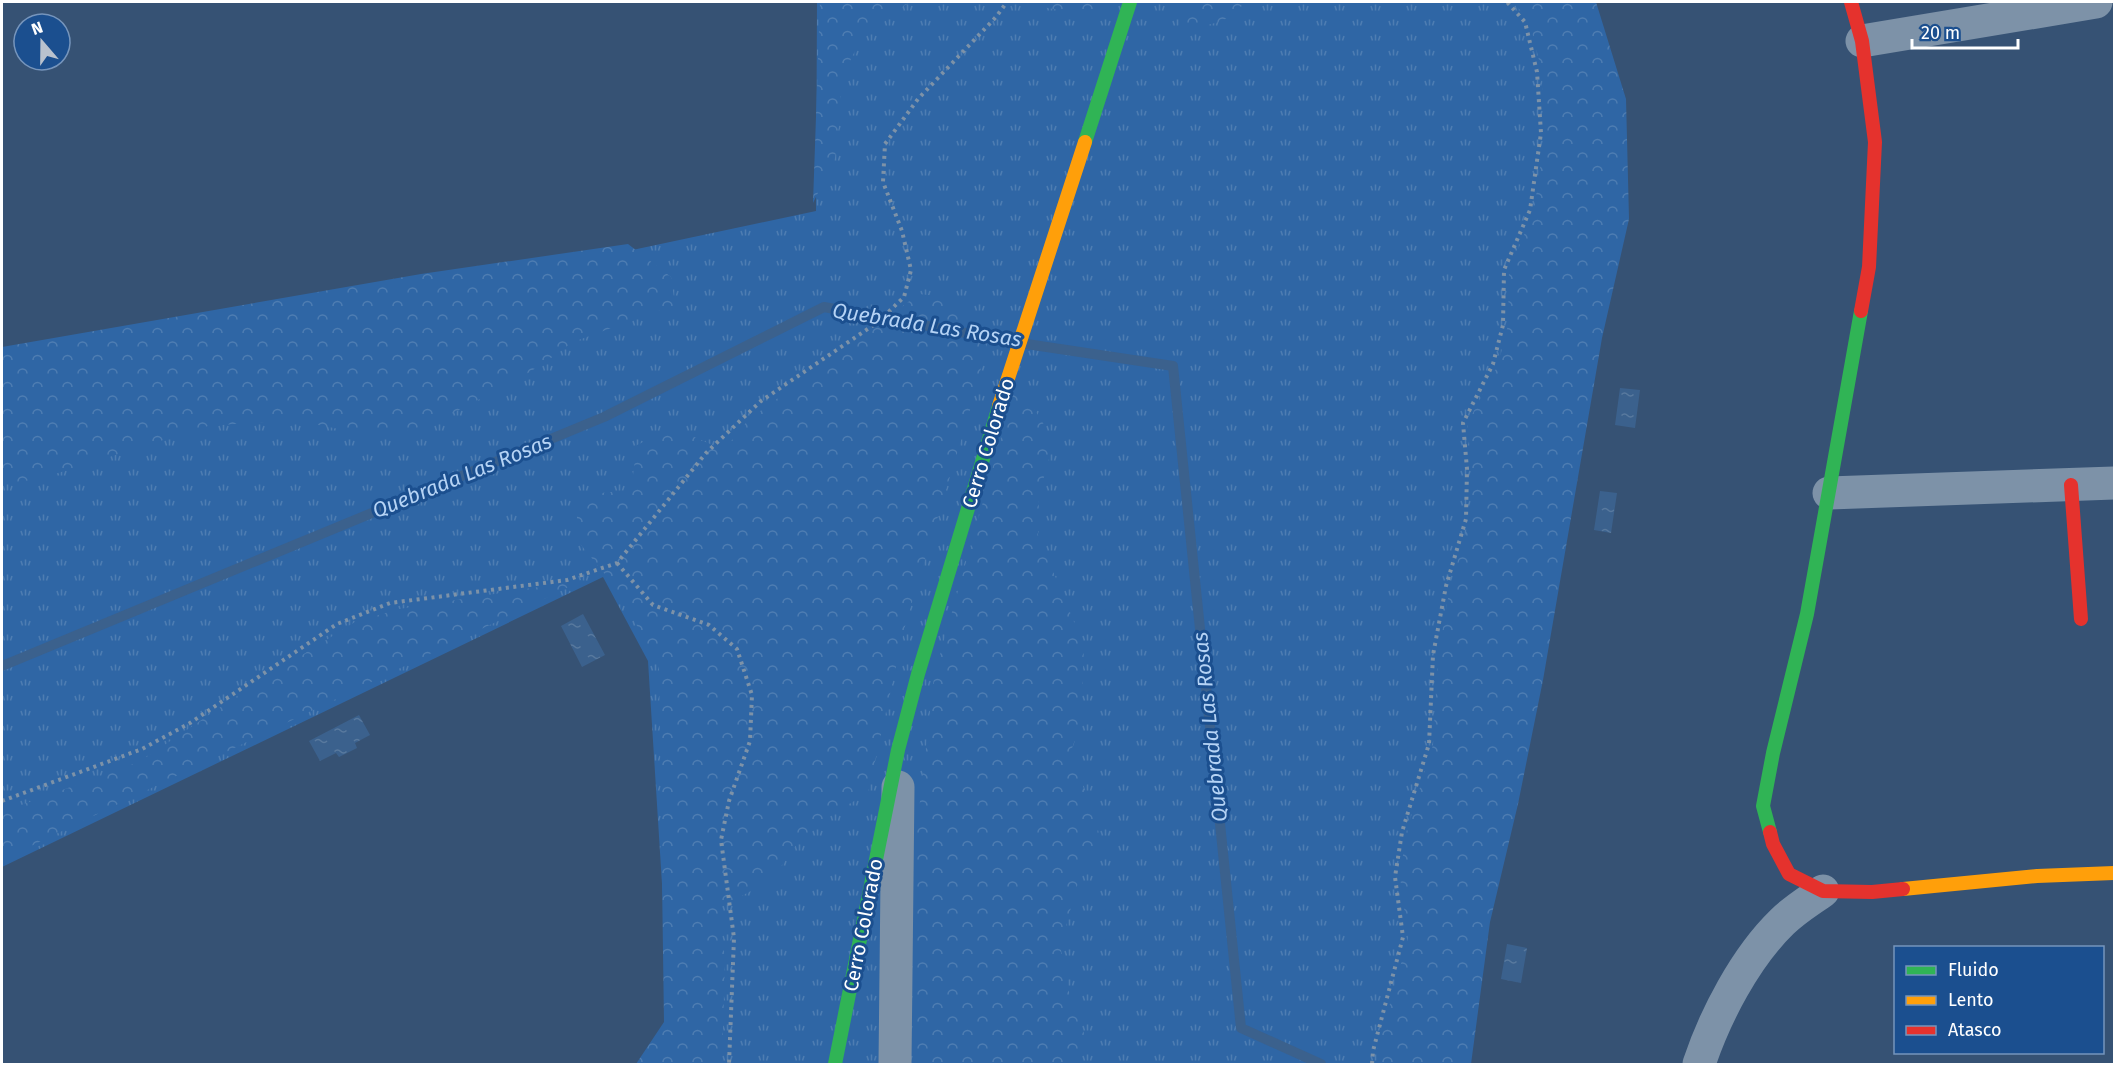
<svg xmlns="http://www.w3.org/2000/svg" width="2116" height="1066" viewBox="0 0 2116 1066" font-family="'Fira Sans',sans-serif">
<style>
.grass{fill:url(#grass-tufts)}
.forest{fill:url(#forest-crowns)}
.water{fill:url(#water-ripples)}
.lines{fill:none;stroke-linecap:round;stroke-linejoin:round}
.stream{stroke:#3b618d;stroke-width:10}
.path{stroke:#7d92a8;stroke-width:4;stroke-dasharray:3 4.5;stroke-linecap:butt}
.street{stroke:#7d92a8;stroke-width:33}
.fast{stroke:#30b455;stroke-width:14}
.slow{stroke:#ff9f0a;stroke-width:14}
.jam{stroke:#e5322d;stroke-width:14}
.labels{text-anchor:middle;stroke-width:6;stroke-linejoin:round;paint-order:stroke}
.street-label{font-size:20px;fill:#fff;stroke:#1b4f8f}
.water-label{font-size:21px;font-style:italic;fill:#b5d3f5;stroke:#1b4f8f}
</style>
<defs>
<pattern id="grass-tufts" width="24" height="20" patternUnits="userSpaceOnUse" patternTransform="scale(1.5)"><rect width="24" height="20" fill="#2f66a5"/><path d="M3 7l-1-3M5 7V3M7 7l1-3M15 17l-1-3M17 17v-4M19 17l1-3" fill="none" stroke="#4e7db2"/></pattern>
<pattern id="forest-crowns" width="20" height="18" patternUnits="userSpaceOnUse" patternTransform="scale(1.5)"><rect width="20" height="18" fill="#2f66a5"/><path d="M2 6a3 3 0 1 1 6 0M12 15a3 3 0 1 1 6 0" fill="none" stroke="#4e7db2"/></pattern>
<pattern id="water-ripples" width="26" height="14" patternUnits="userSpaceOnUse" patternTransform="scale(1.5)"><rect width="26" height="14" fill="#3b618d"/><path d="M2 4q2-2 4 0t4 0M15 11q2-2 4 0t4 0" fill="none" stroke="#58799e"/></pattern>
</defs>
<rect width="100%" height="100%" fill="#365274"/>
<path class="grass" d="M 817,2 L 1595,2 L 1600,339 L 1488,928 L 1470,1064 L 649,1064 L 671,1027 L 648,661 L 603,577 L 2,867 L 2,348 L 623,252 L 816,211 Z"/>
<path class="forest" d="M 820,2 L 913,2 L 905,5 L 860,41 L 841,79 L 840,117 L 835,158 L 813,203 Z
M 1023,2 L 1100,2 L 1094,19 C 1069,9 1047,10 1023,2 Z
M 1189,2 L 1244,2 C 1233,24 1200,27 1177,29 Z
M 1513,2 L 1596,2 L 1626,99 L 1629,219 L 1602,338 L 1543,680 L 1518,804 L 1490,922 L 1471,1064 L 1377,1064 L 1377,1051 L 1408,938 L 1400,877 L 1406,833 L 1433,745 L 1438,656 L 1450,587 L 1470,519 L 1472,469 L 1467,424 L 1498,365 L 1508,325 L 1509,271 L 1534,211 L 1545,133 L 1542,72 L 1529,20 Z
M 628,244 L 671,277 L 675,305 L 573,342 L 547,361 L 520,378 L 436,422 L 391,436 L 359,433 L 293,420 L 208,426 L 39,479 L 2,484 L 2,347 L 421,274 Z
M 919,294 L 946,297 L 988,340 L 969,414 L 906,622 L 868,793 L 825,818 L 798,842 L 783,864 L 766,883 L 719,908 L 725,959 L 722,1064 L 636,1064 L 664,1022 L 659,665 L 616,588 L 577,540 L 577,516 L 601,493 L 631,490 L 637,445 L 662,433 L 685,433 L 724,450 L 748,420 Z
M 1017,381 L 1046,428 L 1052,448 L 1039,495 L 1038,535 L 1084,646 L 1081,723 L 1071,751 L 1099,833 L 1100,845 L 1084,862 L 1068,918 L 1061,950 L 1071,1002 L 1084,1033 L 1080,1064 L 917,1064 L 917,828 L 934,676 Z
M 583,580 L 2,860 L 2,812 L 139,762 L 249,688 L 355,622 L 399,609 Z"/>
<path class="water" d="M 1620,388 L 1640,390 L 1635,428 L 1615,425 Z
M 1600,491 L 1617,493 L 1611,533 L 1594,530 Z
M 583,614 L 605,655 L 582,667 L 561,626 Z
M 359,715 L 370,735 L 355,743 L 357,748 L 339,757 L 336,753 L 320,761 L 309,741 Z
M 1507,944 L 1527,948 L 1521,983 L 1501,979 Z"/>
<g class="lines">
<path class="stream" d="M 2,666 L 604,417 L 824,307 L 1020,343 L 1173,366 L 1241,1028 L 1321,1064"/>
<path class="path" d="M 617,563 L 653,605 L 709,625 L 737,649 L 752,695 L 750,741 L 729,801 L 721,840 L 734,938 L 729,1064
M 2,801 L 142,749 L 190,723 L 337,624 L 390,603 L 567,580 L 617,563 L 706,453 L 761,401 L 878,322 L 904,297 L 911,270 L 902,231 L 883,182 L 885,144 L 918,99 L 996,17 L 1007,2
M 1372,1064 L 1373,1051 L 1403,937 L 1395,877 L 1402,832 L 1429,744 L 1433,655 L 1446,586 L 1466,519 L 1467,469 L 1463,423 L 1493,364 L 1503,325 L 1504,270 L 1530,210 L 1541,133 L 1537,72 L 1525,22 L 1507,2"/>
<path class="street" d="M 1862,41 L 2096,2
M 1829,493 L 2114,483
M 895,1064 L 898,787
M 1699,1064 C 1715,1016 1745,958 1782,922 C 1794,910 1809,901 1823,891"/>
<path class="fast" d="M 1085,142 L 1130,2
M 1770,832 L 1763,806 L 1773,753 L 1807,614 L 1861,311
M 835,1064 L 898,750 L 918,674 L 999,406"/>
<path class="slow" d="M 999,406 L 1085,142
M 1903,889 L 2037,876 L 2114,873"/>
<path class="jam" d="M 1851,2 L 1862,41 L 1875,142 L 1869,267 L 1861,311
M 2071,485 L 2081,619
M 1770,832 L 1773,844 L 1789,874 L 1823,891 L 1872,892 L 1903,889"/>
</g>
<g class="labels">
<g class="street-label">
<text transform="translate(988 443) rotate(-73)" y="7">Cerro Colorado</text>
<text transform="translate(863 925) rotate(-79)" y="7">Cerro Colorado</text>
</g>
<g class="water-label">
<text transform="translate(927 325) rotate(9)" y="7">Quebrada Las Rosas</text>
<text transform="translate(462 476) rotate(-22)" y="7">Quebrada Las Rosas</text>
<text transform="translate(1210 727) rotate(-96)" y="7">Quebrada Las Rosas</text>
</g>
</g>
<rect width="2116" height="1066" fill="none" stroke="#ffffff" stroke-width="6"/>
<rect x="1894" y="946" width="210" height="108" fill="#1b4f8f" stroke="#7695bc" stroke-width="1.5"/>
<rect x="1906" y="966" width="30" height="9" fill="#30b455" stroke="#7695bc" stroke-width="1.5"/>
<text x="1948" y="976" font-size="18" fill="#ffffff">Fluido</text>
<rect x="1906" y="996" width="30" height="9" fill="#ff9f0a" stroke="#7695bc" stroke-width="1.5"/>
<text x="1948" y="1006" font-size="18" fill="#ffffff">Lento</text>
<rect x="1906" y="1026" width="30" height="9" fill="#e5322d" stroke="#7695bc" stroke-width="1.5"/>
<text x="1948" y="1036" font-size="18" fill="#ffffff">Atasco</text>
<g transform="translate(42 42) rotate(340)"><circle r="28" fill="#1b4f8f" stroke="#7695bc" stroke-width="1.5"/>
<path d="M0-4.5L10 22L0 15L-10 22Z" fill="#b9c2ce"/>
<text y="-9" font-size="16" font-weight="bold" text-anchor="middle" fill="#ffffff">N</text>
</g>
<path d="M1912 39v9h106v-9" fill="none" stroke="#ffffff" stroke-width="3"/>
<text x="1921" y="39" font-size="18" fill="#ffffff" stroke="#1b4f8f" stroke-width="4.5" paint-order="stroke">20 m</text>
</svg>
